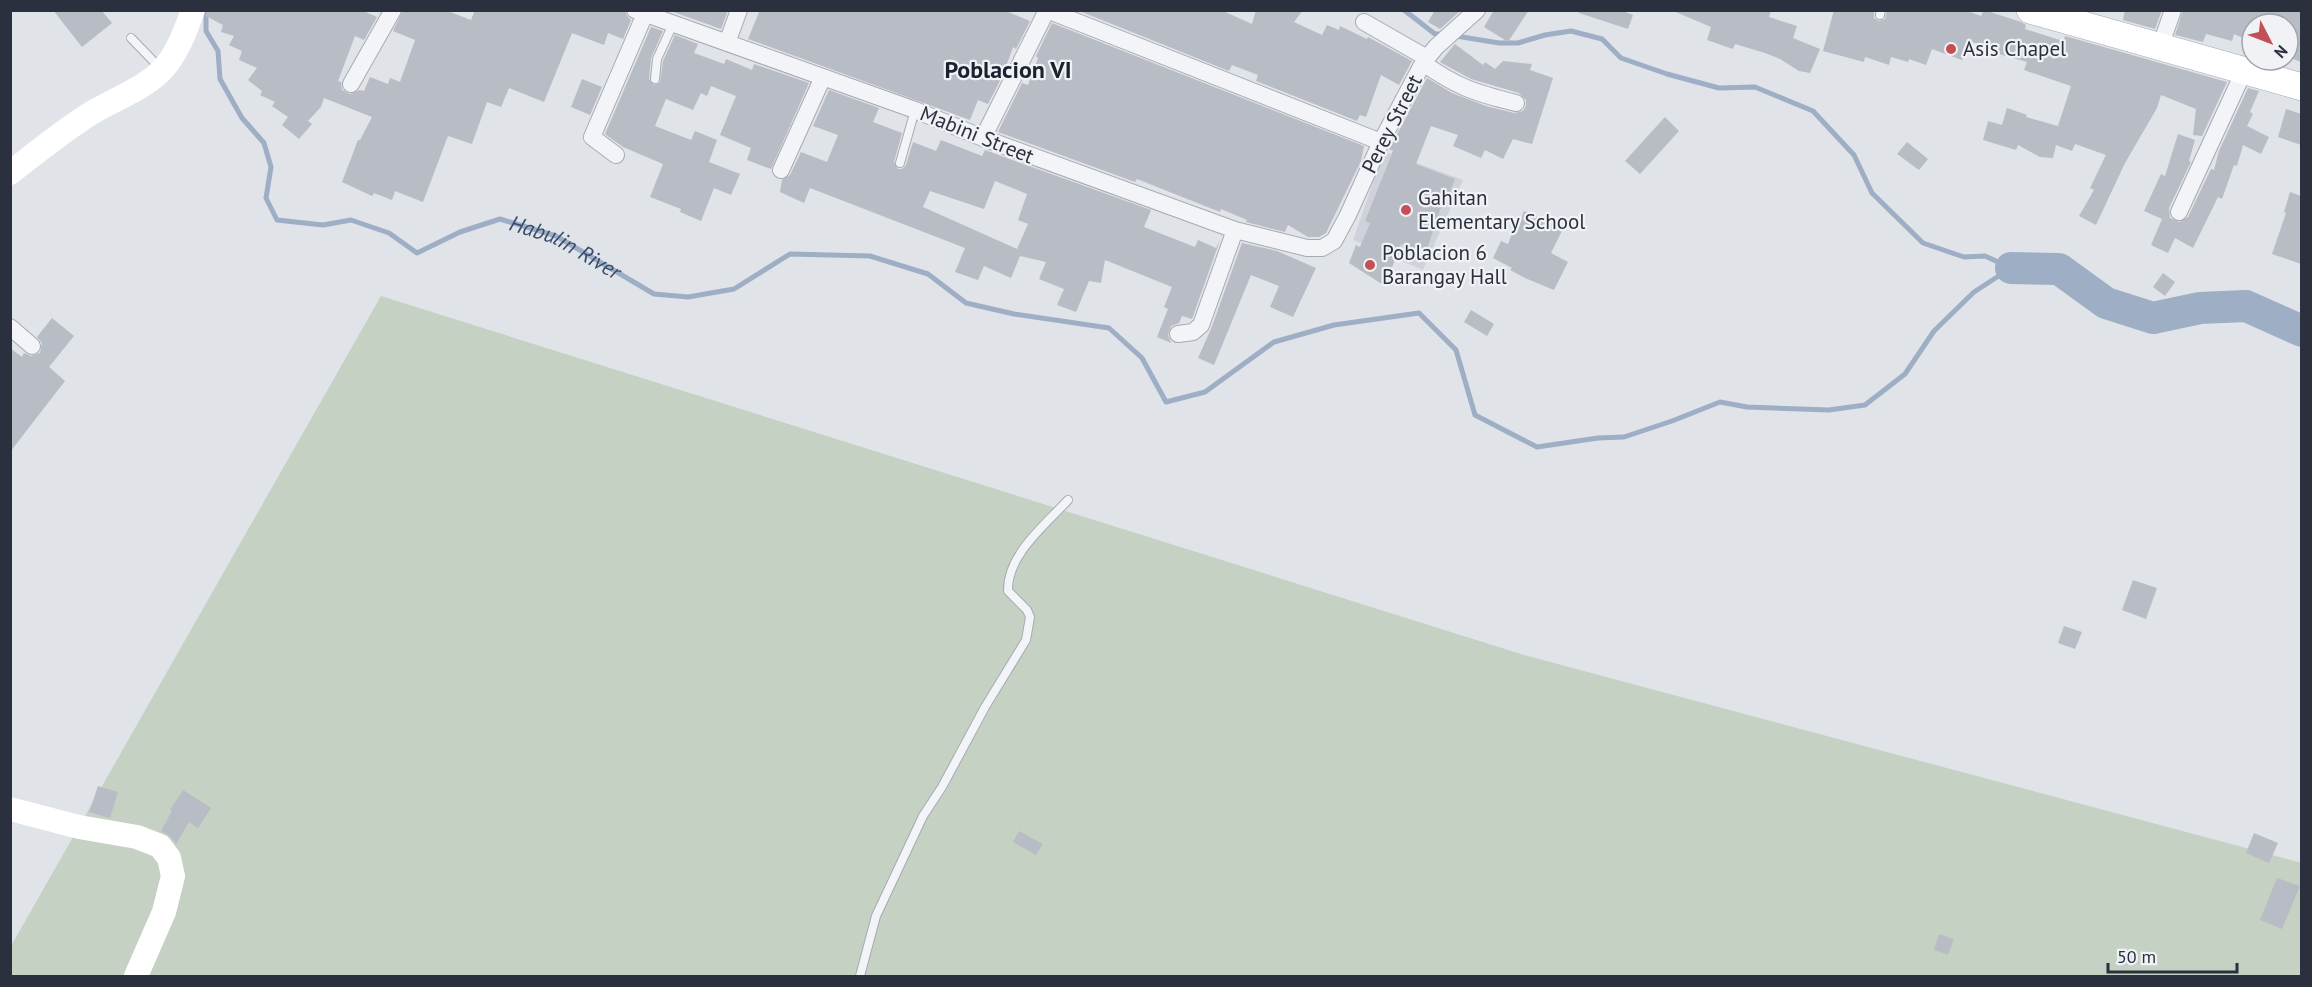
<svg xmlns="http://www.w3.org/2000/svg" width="2312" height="987" viewBox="0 0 2312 987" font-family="'PT Sans',sans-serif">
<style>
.built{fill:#cfd2da}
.green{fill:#c5d1c2}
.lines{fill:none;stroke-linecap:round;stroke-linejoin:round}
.stream{stroke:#9eaec5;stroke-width:5}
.river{stroke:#9eaec5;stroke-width:32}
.building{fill:#b8bcc4;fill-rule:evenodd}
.lane-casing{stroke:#a6aab2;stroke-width:10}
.street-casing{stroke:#a6aab2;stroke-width:18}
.primary-casing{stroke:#a1a6b3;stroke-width:28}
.lane{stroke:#f3f4f7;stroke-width:8}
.street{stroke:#f3f4f7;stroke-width:16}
.secondary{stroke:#fff;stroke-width:24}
.primary{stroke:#fff;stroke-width:27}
.poi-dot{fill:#c35057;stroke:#f0f2f6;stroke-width:2}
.labels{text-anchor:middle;stroke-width:4.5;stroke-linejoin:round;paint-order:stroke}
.poi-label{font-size:21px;fill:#2a303e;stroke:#f0f2f6;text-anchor:start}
.street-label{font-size:21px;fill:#2a303e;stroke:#f0f2f6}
.water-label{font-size:22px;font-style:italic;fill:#384c6e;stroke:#f0f2f6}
.quarter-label{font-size:24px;font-weight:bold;fill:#1c212f;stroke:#f0f2f6}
</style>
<rect width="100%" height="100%" fill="#e0e3e8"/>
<path class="built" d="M 1384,151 L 1463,180 L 1423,270 L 1353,240 Z"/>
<path class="green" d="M 381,296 L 1524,655 L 2302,863 L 2301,976 L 11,976 L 11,946 Z"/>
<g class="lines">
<g class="stream">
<path id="s1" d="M 206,10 L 206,31 L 218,51 L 220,79 L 242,118 L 264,143 L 271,167 L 266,198 L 277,220 L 323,225 L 351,220 L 389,233 L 417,253 L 460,232 L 500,219 L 556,236 L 654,294 L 688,297 L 734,289 L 790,254 L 870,256 L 928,274 L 966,303 L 1014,314 L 1109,328 L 1142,358 L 1166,402 L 1205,392 L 1274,342 L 1334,325 L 1419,313 L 1456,350 L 1475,415 L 1537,447 L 1598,438 L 1624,437 L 1672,421 L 1720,402 L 1747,407 L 1829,410 L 1865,405 L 1905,374 L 1934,331 L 1974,292 L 2011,268"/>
<path d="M 1404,10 L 1435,34 L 1444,34"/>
<path d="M 1456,36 L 1499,43 L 1518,43 L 1545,35 L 1571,31 L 1602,39 L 1621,58 L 1667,74 L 1719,88 L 1755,87 L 1813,111 L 1854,155 L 1872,193 L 1923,243 L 1964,257 L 1985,256 L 2011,268"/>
</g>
<path class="river" d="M 2011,268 L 2059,269 L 2106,303 L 2153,318 L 2200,308 L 2246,306 L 2302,331"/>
</g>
<path class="building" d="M 53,10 L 101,10 L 112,23 L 82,47 Z
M 207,10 L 361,10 L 377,17 L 381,10 L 364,40 L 355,36 L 338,81 L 341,82 L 342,90 L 350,94 L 360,90 L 364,91 L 370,77 L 388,84 L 390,78 L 400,82 L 415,40 L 393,31 L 403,10 L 445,10 L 471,20 L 475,10 L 625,10 L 627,16 L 631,20 L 623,39 L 608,33 L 604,45 L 572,33 L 544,102 L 509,88 L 501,107 L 487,102 L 472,144 L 448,136 L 423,202 L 395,191 L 392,200 L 374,193 L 372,196 L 342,182 L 358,140 L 360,140 L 372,117 L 324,98 L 321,107 L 308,121 L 312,124 L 299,139 L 282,125 L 288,117 L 272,106 L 275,102 L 260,95 L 262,91 L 248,80 L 257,68 L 239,60 L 242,51 L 229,45 L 234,36 L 221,32 L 223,25 L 206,16 Z
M 668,10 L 728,10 L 721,29 Z
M 760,10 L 1003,10 L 1030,21 L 1016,49 L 1013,47 L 1003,75 L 988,104 L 978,100 L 970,120 L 748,39 Z
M 1077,10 L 1221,10 L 1252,24 L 1256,10 L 1303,10 L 1294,22 L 1322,35 L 1327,25 L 1339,30 L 1340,26 L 1367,39 L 1368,37 L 1412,61 L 1399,85 L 1381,75 L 1366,117 L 1360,115 L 1357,121 L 1256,81 L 1258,75 L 1232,65 L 1229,71 Z
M 1435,10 L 1461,10 L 1440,29 L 1428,22 Z
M 1494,10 L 1529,10 L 1508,42 L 1484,27 Z
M 1579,10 L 1620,10 L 1633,15 L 1628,29 L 1579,13 Z
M 1671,10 L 1771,10 L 1769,17 L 1797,26 L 1793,38 L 1820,49 L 1810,73 L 1799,71 L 1780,59 L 1765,53 L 1735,44 L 1733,49 L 1707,40 L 1711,27 Z
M 1834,10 L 1874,10 L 1874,18 L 1879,21 L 1885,19 L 1887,10 L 1965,10 L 1981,16 L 1984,10 L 2021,22 L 2026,25 L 2025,29 L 2063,41 L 2065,36 L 2227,82 L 2202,136 L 2193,135 L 2196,109 L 2161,95 L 2157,108 L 2125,163 L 2096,225 L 2079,216 L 2094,190 L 2090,188 L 2106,155 L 2075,144 L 2072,151 L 2056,145 L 2053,158 L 2040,157 L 2018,145 L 2016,150 L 1983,140 L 1988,121 L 2002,125 L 2007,108 L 2027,115 L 2026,117 L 2058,126 L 2071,86 L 2024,70 L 2027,62 L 1992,52 L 1993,49 L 1969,41 L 1962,60 L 1932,49 L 1926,65 L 1909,59 L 1908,62 L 1891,57 L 1889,65 L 1865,57 L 1864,62 L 1823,51 Z
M 2125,10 L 2162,10 L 2155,29 L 2123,20 Z
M 2183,10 L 2301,10 L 2301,62 L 2288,57 L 2288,24 L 2252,24 L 2252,42 L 2234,34 L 2232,41 L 2206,34 L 2203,42 L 2175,35 Z
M 1052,23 L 1364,146 L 1361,161 L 1326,233 L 1319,237 L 1308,237 L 1288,225 L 1285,232 L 1246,222 L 1247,220 L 1221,209 L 1220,212 L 1137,179 L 1135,182 L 998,132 L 1022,83 L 1028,85 L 1038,58 L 1036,56 Z
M 651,27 L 663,31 L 651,58 L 649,79 L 654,85 L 660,82 L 663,61 L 675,35 L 698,44 L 694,53 L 724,64 L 726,59 L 752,70 L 754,64 L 809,83 L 771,169 L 747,160 L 751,148 L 720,135 L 736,96 L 711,86 L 707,96 L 701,93 L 693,110 L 666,99 L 655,126 L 691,140 L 695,131 L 717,140 L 709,162 L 740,174 L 731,195 L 714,188 L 701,221 L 680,212 L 681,209 L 650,197 L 663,164 L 623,147 L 605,134 Z
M 1455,44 L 1483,65 L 1485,62 L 1495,69 L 1503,61 L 1532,64 L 1530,70 L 1553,78 L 1532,144 L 1513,139 L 1503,159 L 1485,150 L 1481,158 L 1453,146 L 1458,135 L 1431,126 L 1416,164 L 1455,179 L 1449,194 L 1446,193 L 1426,252 L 1401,244 L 1385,286 L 1349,263 L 1356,245 L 1360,247 L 1370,223 L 1365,221 L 1393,151 L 1389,149 L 1427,78 L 1452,93 L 1486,106 L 1514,113 L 1523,111 L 1526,106 L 1526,100 L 1519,93 L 1471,79 L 1440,62 Z
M 582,79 L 602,87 L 590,115 L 571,107 Z
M 2248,88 L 2259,91 L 2250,112 L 2253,114 L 2247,126 L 2269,137 L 2261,154 L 2243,145 L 2237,166 L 2234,165 L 2222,199 L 2218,197 L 2193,248 L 2175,238 L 2168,253 L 2151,245 L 2162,219 L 2144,211 L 2161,174 L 2165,176 L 2178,134 L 2195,140 L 2189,161 L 2191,162 L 2169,208 L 2170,218 L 2179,222 L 2188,217 L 2211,169 L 2214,170 L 2219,151 Z
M 829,90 L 879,108 L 873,122 L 902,133 L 894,162 L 898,169 L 902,169 L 906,165 L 913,142 L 936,151 L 941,140 L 982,156 L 985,150 L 1151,210 L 1144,227 L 1195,247 L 1198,240 L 1216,248 L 1220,240 L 1192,319 L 1182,316 L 1179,323 L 1171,326 L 1168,335 L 1171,343 L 1157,337 L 1168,309 L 1164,307 L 1172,287 L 1105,260 L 1101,283 L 1089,281 L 1076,312 L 1057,305 L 1064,289 L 1039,279 L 1046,262 L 1020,256 L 1011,278 L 984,266 L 978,280 L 955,272 L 965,248 L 810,188 L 804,203 L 780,192 L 782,180 L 790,175 L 801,152 L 827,162 L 838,135 L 813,126 ZM 995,181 L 1027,194 L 1018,220 L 1028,224 L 1017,249 L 923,207 L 930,191 L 984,209 Z
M 2286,109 L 2301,114 L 2301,145 L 2278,137 Z
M 1665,117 L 1679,131 L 1640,174 L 1625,161 Z
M 1907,142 L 1928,159 L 1919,170 L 1897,154 Z
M 2290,192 L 2301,196 L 2301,264 L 2272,254 L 2286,213 L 2284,212 Z
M 1524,211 L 1563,229 L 1551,253 L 1568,262 L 1554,290 L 1525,278 L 1510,270 L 1512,268 L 1493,258 L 1501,241 L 1508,244 L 1512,234 L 1514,235 Z
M 1242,243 L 1277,251 L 1316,268 L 1293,317 L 1270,307 L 1279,286 L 1251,275 L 1214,365 L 1198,358 L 1211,329 Z
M 2163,273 L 2175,282 L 2165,296 L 2153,287 Z
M 1471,310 L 1494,324 L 1487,336 L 1464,322 Z
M 52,318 L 74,336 L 49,367 L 65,381 L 10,452 L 10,348 L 22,357 L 24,353 L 31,356 L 40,353 L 42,343 L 37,337 Z
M 2133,580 L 2157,588 L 2146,619 L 2122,610 Z
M 2064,626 L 2082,632 L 2075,649 L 2058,643 Z
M 98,786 L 118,792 L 110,818 L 89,812 Z
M 183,790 L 211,808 L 198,828 L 189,822 L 176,844 L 171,837 L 161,831 L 172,811 L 170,810 Z
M 1019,831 L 1043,844 L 1036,855 L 1013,842 Z
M 2254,833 L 2278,843 L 2269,863 L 2246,853 Z
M 2277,878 L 2300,886 L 2282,929 L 2260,920 Z
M 1939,934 L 1954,939 L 1948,955 L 1934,950 Z"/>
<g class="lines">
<g class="lane-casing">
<path id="lane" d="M 1880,15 L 1881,10
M 131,38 L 160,68
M 655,79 L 657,59 L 673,24
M 900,163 L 915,110
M 860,976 L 876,916 L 923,816 L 942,787 L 985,707 L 1026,640 L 1030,617 L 1027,610 L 1008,591 C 1007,555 1045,525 1068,500"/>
</g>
<g class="street-casing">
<path id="street" d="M 635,10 L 915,110 L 983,138 L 1235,230 L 1307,248 L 1322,248 L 1334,241 L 1348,215 L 1381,142 L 1423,63 L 1436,47 L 1477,10
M 1047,10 L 1381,142
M 1364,22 L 1427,58
M 727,43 L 739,10
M 2160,47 L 2173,10
M 1423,63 C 1457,87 1475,93 1516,103
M 351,84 L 393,10
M 983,138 L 1047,10
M 616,155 L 592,137 L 645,14
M 781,170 L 823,77
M 2179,212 L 2244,71
M 10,327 L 32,346
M 1178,334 L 1193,332 L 1201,325 L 1235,230"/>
</g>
<g class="primary-casing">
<path id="primary" d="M 2030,10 L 2302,87"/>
</g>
<use href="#lane" class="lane"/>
<use href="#street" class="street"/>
<path class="secondary" d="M 10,173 C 37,152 64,130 93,112 C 115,99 141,90 160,72 C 176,57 186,30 193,10
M 10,809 L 79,827 L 137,837 L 160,846 L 169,858 L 173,876 L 164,912 L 136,976"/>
<use href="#primary" class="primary"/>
</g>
<g class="poi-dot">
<circle cx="1951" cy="49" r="6"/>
<circle cx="1406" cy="210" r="6"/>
<circle cx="1370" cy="265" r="6"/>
</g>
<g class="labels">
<g class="poi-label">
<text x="1963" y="56">Asis Chapel</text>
<text x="1418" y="205">Gahitan<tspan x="1418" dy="24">Elementary School</tspan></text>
<text x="1382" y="260">Poblacion 6<tspan x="1382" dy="24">Barangay Hall</tspan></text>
</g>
<g class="street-label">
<text transform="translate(1392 124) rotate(-63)" y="7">Perey Street</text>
<text transform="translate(977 135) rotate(22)" y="7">Mabini Street</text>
</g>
<g class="water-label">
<text dy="8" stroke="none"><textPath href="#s1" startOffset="542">Habulin River</textPath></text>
</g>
<g class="quarter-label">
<text x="1008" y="78">Poblacion VI</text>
</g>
</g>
<rect width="2312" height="987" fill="none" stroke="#2a303e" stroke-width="24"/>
<g transform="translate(2270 42) rotate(132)"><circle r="28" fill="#f0f2f6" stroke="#a1a4ac" stroke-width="1.5"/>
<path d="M0-4.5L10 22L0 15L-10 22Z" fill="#c35057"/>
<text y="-9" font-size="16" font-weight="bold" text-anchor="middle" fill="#2a303e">N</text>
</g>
<path d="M2108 963v9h129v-9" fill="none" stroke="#2a303e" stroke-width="3"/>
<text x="2117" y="963" font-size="18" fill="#2a303e" stroke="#f0f2f6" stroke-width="4.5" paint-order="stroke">50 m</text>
</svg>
